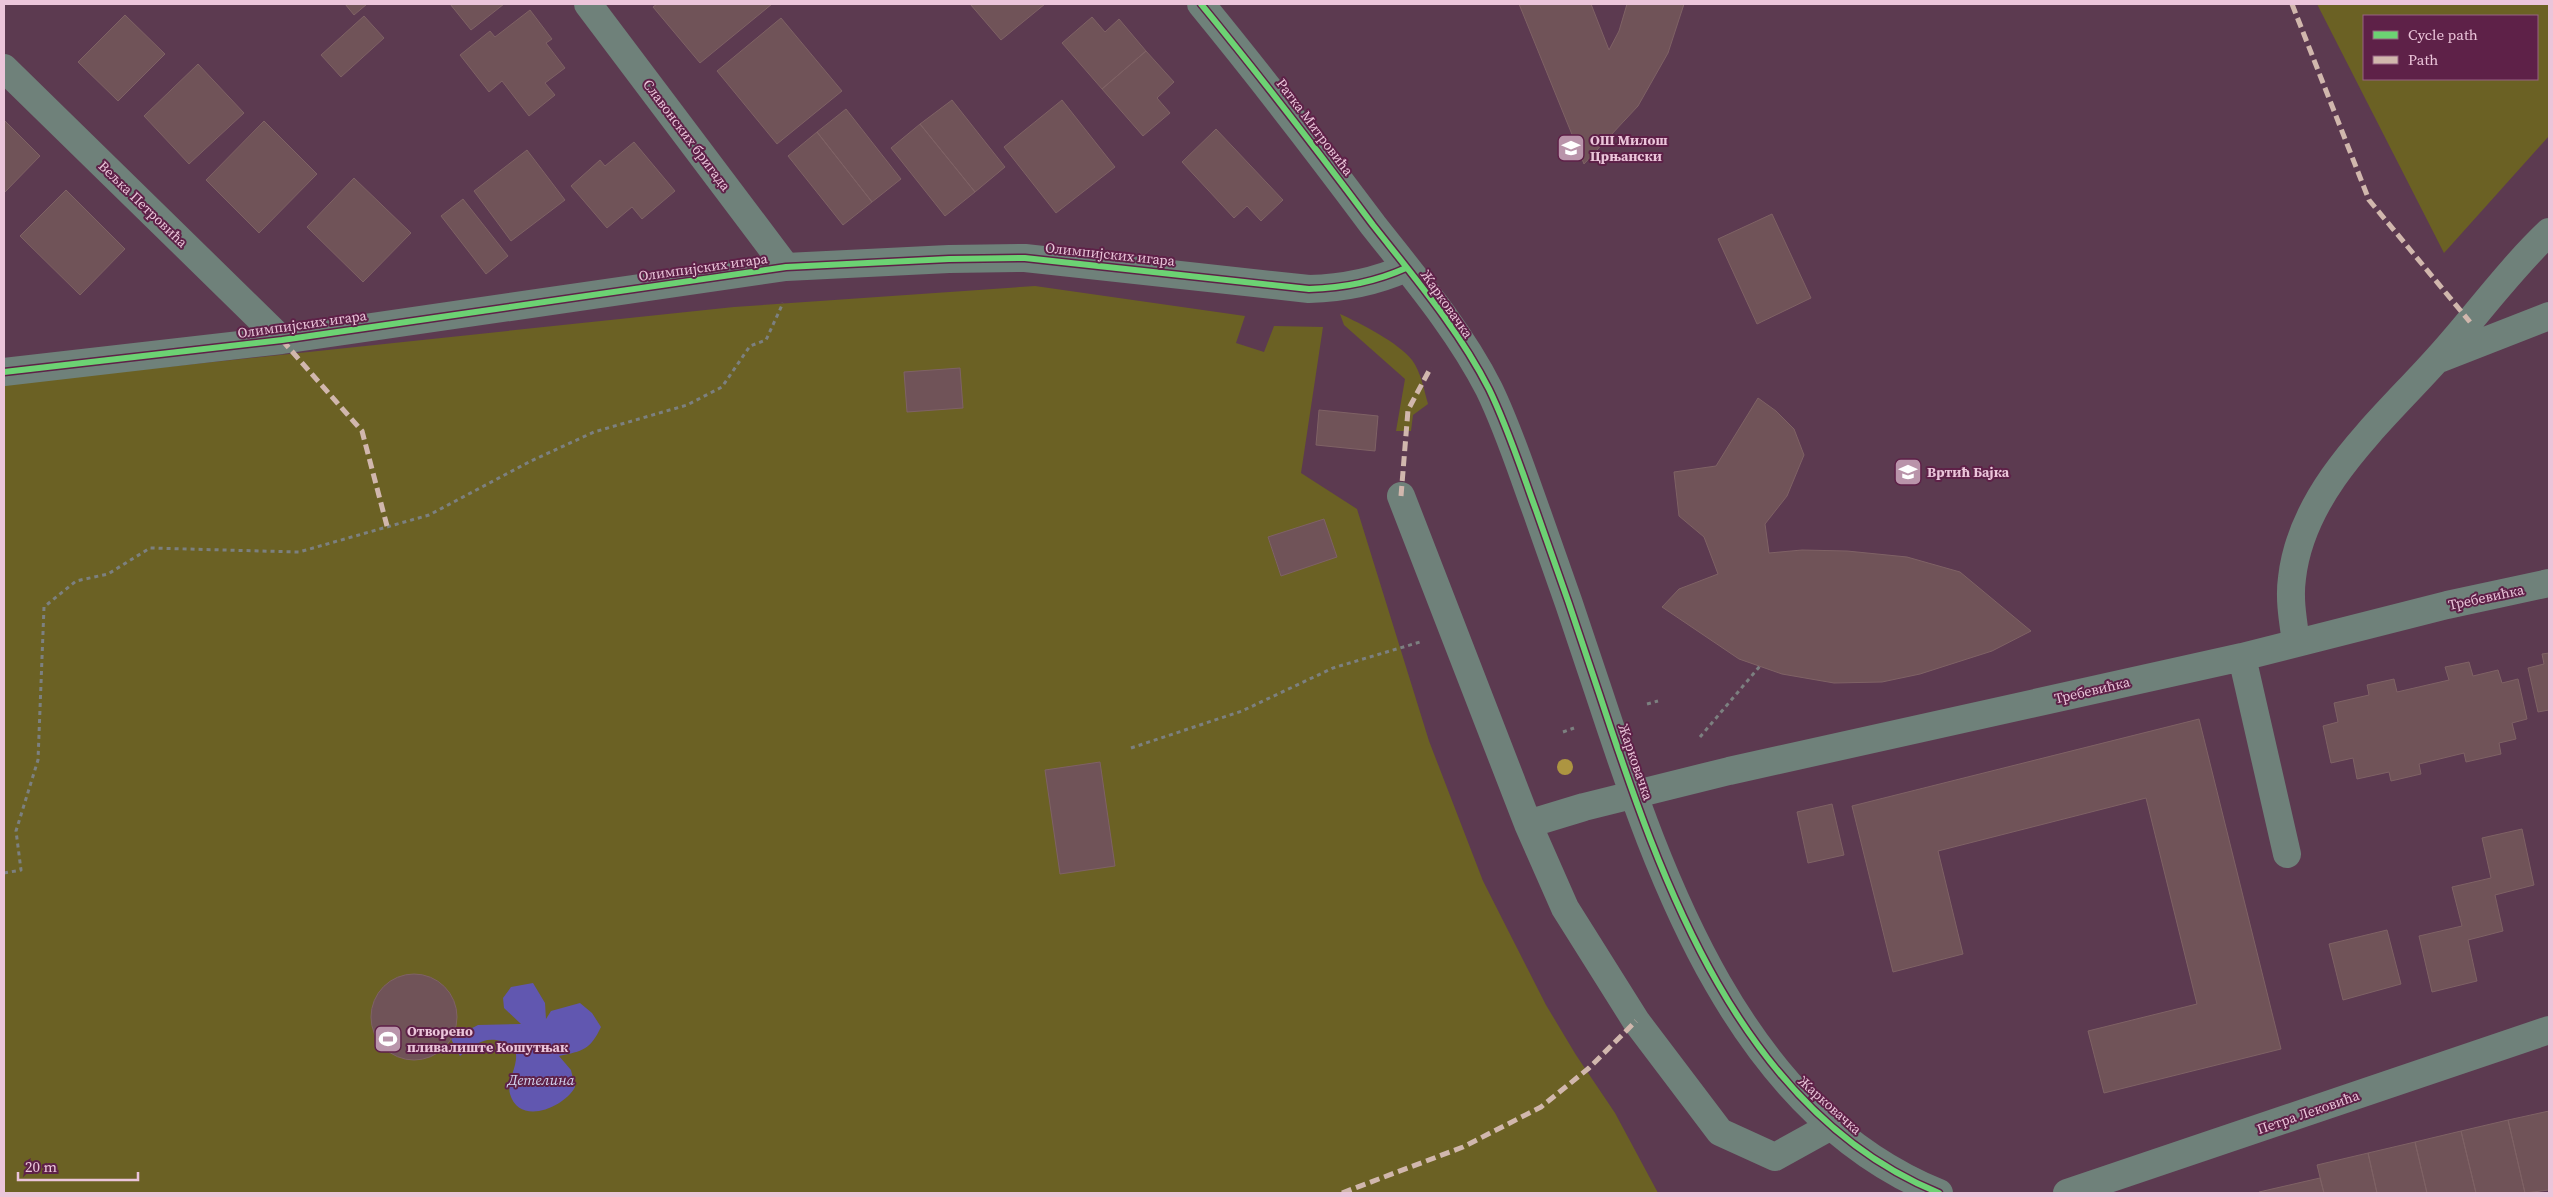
<svg xmlns="http://www.w3.org/2000/svg" width="2553" height="1197" viewBox="0 0 2553 1197" font-family="'Source Serif 4',serif">
<style>
.green{fill:#6b6124;fill-rule:evenodd}
.water{fill:#6157b0}
.building{fill:#705358;stroke:#7f6265}
.lines{fill:none;stroke-linecap:round;stroke-linejoin:round}
.path{stroke:#7c8080;stroke-width:3;stroke-dasharray:4 4;stroke-linecap:butt}
.minor{stroke:#6f817a;stroke-width:28}
.quiet{stroke:#d1b7ad;stroke-width:5;stroke-dasharray:10 5;stroke-linecap:butt}
.cycleway-casing{stroke:#5e2148;stroke-width:9}
.cycleway{stroke:#6cd273;stroke-width:6}
.tree{fill:#ad9541}
.labels{text-anchor:middle;stroke-width:4;stroke-linejoin:round;paint-order:stroke}
.street-label{font-size:14px;fill:#ebc5da;stroke:#5e2148}
.poi-label{font-size:14px;font-weight:bold;fill:#ebc5da;stroke:#5e2148;text-anchor:start}
.water-label{font-size:15px;font-style:italic;fill:#d2d3ed;stroke:#5e2148}
</style>
<rect width="100%" height="100%" fill="#5c3a50"/>
<path class="green" d="M 2317,4 L 2549,4 L 2549,136 L 2444,253 ZM 2537,16 L 2537,79 L 2364,79 L 2364,16 Z
M 1035,286 L 1245,316 L 1236,343 L 1264,352 L 1274,326 L 1323,327 L 1301,473 L 1357,509 L 1429,741 L 1483,881 L 1546,1005 L 1576,1055 L 1615,1113 L 1658,1193 L 4,1193 L 4,384 L 734,307 Z
M 1340,314 C 1360,323 1399,343 1412,360 C 1421,372 1424,390 1428,404 L 1413,415 L 1411,431 L 1396,431 L 1405,379 L 1344,325 Z"/>
<path class="water" d="M 533,983 L 545,1003 L 546,1019 L 551,1011 L 580,1003 L 592,1013 L 601,1027 C 590,1050 583,1051 559,1056 L 571,1070 L 575,1087 C 564,1108 519,1126 510,1094 C 505,1077 532,1048 501,1041 C 483,1036 473,1046 460,1056 L 451,1039 L 478,1025 L 521,1024 L 504,1008 L 503,998 L 511,987 Z"/>
<path class="building" d="M 345,4 L 367,4 L 354,15 Z
M 450,4 L 504,4 L 471,30 Z
M 657,4 L 772,4 L 700,63 L 653,7 Z
M 970,4 L 1045,4 L 1001,40 Z
M 1519,4 L 1591,4 L 1609,50 L 1619,31 L 1627,4 L 1684,4 L 1668,53 L 1638,106 L 1584,164 Z
M 530,10 L 552,39 L 546,43 L 565,68 L 545,83 L 555,95 L 529,116 L 502,81 L 489,92 L 460,55 L 490,31 L 495,37 Z
M 125,15 L 165,54 L 118,101 L 78,62 Z
M 364,16 L 384,38 L 341,77 L 321,55 Z
M 1092,17 L 1105,32 L 1119,19 L 1146,51 L 1102,89 L 1062,43 Z
M 781,18 L 842,91 L 777,144 L 717,71 Z
M 1146,51 L 1174,82 L 1157,98 L 1170,113 L 1143,136 L 1102,89 Z
M 198,64 L 244,113 L 189,164 L 144,116 Z
M 952,100 L 1005,167 L 975,192 L 920,124 Z
M 1062,100 L 1115,167 L 1056,213 L 1004,147 Z
M 846,109 L 901,179 L 872,202 L 817,132 Z
M 4,120 L 40,156 L 4,193 Z
M 264,121 L 317,174 L 259,233 L 206,180 Z
M 920,124 L 975,192 L 945,216 L 891,148 Z
M 1216,129 L 1283,200 L 1261,221 L 1247,206 L 1234,218 L 1182,162 Z
M 817,132 L 872,202 L 843,225 L 788,156 Z
M 634,142 L 675,191 L 642,219 L 632,207 L 607,228 L 571,186 L 600,160 L 605,166 Z
M 527,150 L 565,200 L 511,241 L 474,191 Z
M 354,178 L 411,233 L 363,282 L 307,227 Z
M 66,190 L 125,249 L 80,295 L 20,236 Z
M 463,199 L 508,256 L 486,274 L 441,216 Z
M 1772,214 L 1811,298 L 1757,324 L 1718,239 Z
M 960,368 L 963,408 L 907,412 L 904,372 Z
M 1758,398 L 1776,411 L 1794,429 L 1804,455 L 1787,496 L 1765,524 L 1769,553 L 1802,550 L 1847,551 L 1907,557 L 1960,572 L 2031,631 L 1992,651 L 1920,674 L 1882,682 L 1834,683 L 1782,674 L 1739,659 L 1662,607 L 1679,589 L 1718,574 L 1704,537 L 1679,516 L 1674,472 L 1716,466 Z
M 1319,410 L 1378,416 L 1375,451 L 1316,445 Z
M 1324,519 L 1337,557 L 1281,576 L 1268,537 Z
M 2549,653 L 2549,710 L 2538,712 L 2528,668 L 2544,664 L 2542,654 Z
M 2469,662 L 2473,676 L 2498,670 L 2502,683 L 2518,679 L 2527,719 L 2512,723 L 2516,739 L 2499,743 L 2501,754 L 2466,762 L 2464,753 L 2419,764 L 2421,774 L 2391,781 L 2389,772 L 2357,779 L 2353,758 L 2331,763 L 2323,726 L 2338,722 L 2334,703 L 2369,695 L 2367,685 L 2394,679 L 2397,692 L 2449,680 L 2445,667 Z
M 2199,719 L 2281,1049 L 2104,1093 L 2088,1031 L 2197,1004 L 2146,798 L 1938,851 L 1963,954 L 1893,972 L 1852,806 Z
M 1100,762 L 1115,866 L 1060,874 L 1045,770 Z
M 1832,804 L 1844,855 L 1808,863 L 1797,812 Z
M 2522,829 L 2534,885 L 2495,895 L 2503,931 L 2468,940 L 2477,981 L 2432,992 L 2419,936 L 2462,926 L 2452,887 L 2491,878 L 2482,838 Z
M 2387,930 L 2401,984 L 2343,1000 L 2329,944 Z
M371 1017a43 43 0 1 1 86 0a43 43 0 1 1-86 0Z
M 2549,1111 L 2549,1190 L 2525,1193 L 2508,1120 Z
M 2508,1120 L 2525,1193 L 2476,1193 L 2461,1131 Z
M 2461,1131 L 2476,1193 L 2427,1193 L 2415,1142 Z
M 2415,1142 L 2427,1193 L 2377,1193 L 2368,1153 Z
M 2368,1153 L 2377,1193 L 2324,1193 L 2317,1165 Z
M 2320,1178 L 2324,1193 L 2259,1193 L 2259,1192 Z"/>
<g class="lines">
<path class="path" d="M 1647,704 L 1658,701
M 1563,732 L 1574,728
M 1700,737 L 1760,666
M 1131,748 L 1242,711 L 1333,668 L 1420,642
M 4,873 L 21,870 L 16,831 L 38,760 L 44,607 L 76,581 L 108,574 L 150,548 L 299,552 L 429,515 L 531,461 L 594,432 L 687,405 L 722,387 L 750,346 L 766,340 L 783,303"/>
<path class="minor" d="M 588,4 L 786,267
M 1201,4 C 1260,76 1317,150 1373,225 C 1414,277 1459,330 1489,389 C 1508,428 1521,469 1536,510 C 1558,571 1579,632 1599,693 C 1661,881 1740,1112 1939,1193
M 4,68 L 282,340
M 2439,359 L 2549,316
M 4,372 L 282,340 L 786,267 L 949,259 L 1025,258 L 1309,289 C 1344,288 1375,282 1406,268
M 1401,496 L 1528,824 L 1565,908 L 1636,1021 L 1720,1132 L 1775,1157 L 1831,1126
M 2296,642 C 2293,621 2289,599 2292,578 C 2302,488 2382,421 2439,357 C 2476,316 2509,270 2549,232
M 2242,657 L 2287,854
M 1528,824 L 1584,807 L 1729,771 L 2242,657 L 2447,605 L 2549,583
M 2067,1193 L 2549,1030"/>
<path class="quiet" d="M 2292,4 L 2369,200 L 2470,322
M 282,340 L 362,431 L 387,526
M 1401,496 L 1408,410 L 1431,367
M 1342,1193 L 1463,1147 L 1541,1107 L 1589,1068 L 1636,1021"/>
<g class="cycleway-casing">
<path id="cycleway" d="M 1201,4 C 1260,76 1317,150 1373,225 C 1414,277 1459,330 1489,389 C 1508,428 1521,469 1536,510 C 1558,571 1579,632 1599,693 C 1661,881 1740,1112 1939,1193
M 4,372 L 282,340 L 786,267 L 949,259 L 1025,258 L 1309,289 C 1344,288 1375,282 1406,268"/>
</g>
<use href="#cycleway" class="cycleway"/>
</g>
<circle class="tree" cx="1565" cy="767" r="8"/>
<defs>
<g id="school-square" transform="scale(1.4375)"><rect x="-9" y="-9" width="18" height="18" rx="4" fill="#b994aa" stroke="#5e2148"/><path d="M0-5L7-2L0 1L-7-2ZM-4 1L0 2.5L4 1V4Q0 6-4 4Z" fill="#fff"/></g>
<g id="stadium-square" transform="scale(1.4375)"><rect x="-9" y="-9" width="18" height="18" rx="4" fill="#b994aa" stroke="#5e2148"/><path d="M0-5a6.5 5 0 1 0 0 10a6.5 5 0 1 0 0-10ZM-3.5-1.8h7v3.6h-7Z" fill="#fff"/></g>
</defs>
<g fill-rule="evenodd">
<use href="#school-square" x="1571" y="148"/>
<use href="#school-square" x="1908" y="472"/>
<use href="#stadium-square" x="388" y="1039"/>
</g>
<g class="labels">
<g class="street-label">
<text transform="translate(1315 127) rotate(53)" y="5">Ратка Митровића</text>
<text transform="translate(687 135) rotate(53)" y="5">Славонских бригада</text>
<text transform="translate(143 204) rotate(44)" y="5">Вељка Петровића</text>
<text transform="translate(1110 254) rotate(6)" y="5">Олимпијских игара</text>
<text transform="translate(703 267) rotate(-8)" y="5">Олимпијских игара</text>
<text transform="translate(1447 304) rotate(55)" y="5">Жарковачка</text>
<text transform="translate(302 324) rotate(-8)" y="5">Олимпијских игара</text>
<text transform="translate(2486 597) rotate(-12)" y="5">Требевићка</text>
<text transform="translate(2092 690) rotate(-13)" y="5">Требевићка</text>
<text transform="translate(1636 762) rotate(71)" y="5">Жарковачка</text>
<text transform="translate(1830 1105) rotate(42)" y="5">Жарковачка</text>
<text transform="translate(2308 1112) rotate(-19)" y="5">Петра Лековића</text>
</g>
<g class="poi-label">
<text x="1590" y="145">ОШ Милош<tspan x="1590" dy="16">Црњански</tspan></text>
<text x="1927" y="477">Вртић Бајка</text>
<text x="407" y="1036">Отворено<tspan x="407" dy="16">пливалиште Кошутњак</tspan></text>
</g>
<g class="water-label">
<text x="541" y="1085">Детелина</text>
</g>
</g>
<rect width="2553" height="1197" fill="none" stroke="#ebc5da" stroke-width="10"/>
<rect x="2363" y="15" width="175" height="65" fill="#5e2148" stroke="#966382"/>
<rect x="2373" y="31" width="25" height="8" fill="#6cd273" stroke="#966382"/>
<text x="2408" y="40" font-size="15" fill="#ebc5da">Cycle path</text>
<rect x="2373" y="56" width="25" height="8" fill="#d1b7ad" stroke="#966382"/>
<text x="2408" y="65" font-size="15" fill="#ebc5da">Path</text>
<path d="M18 1172v8h120v-8" fill="none" stroke="#ebc5da" stroke-width="2.5"/>
<text x="25" y="1172" font-size="15" fill="#ebc5da" stroke="#5e2148" stroke-width="4" paint-order="stroke">20 m</text>
</svg>
